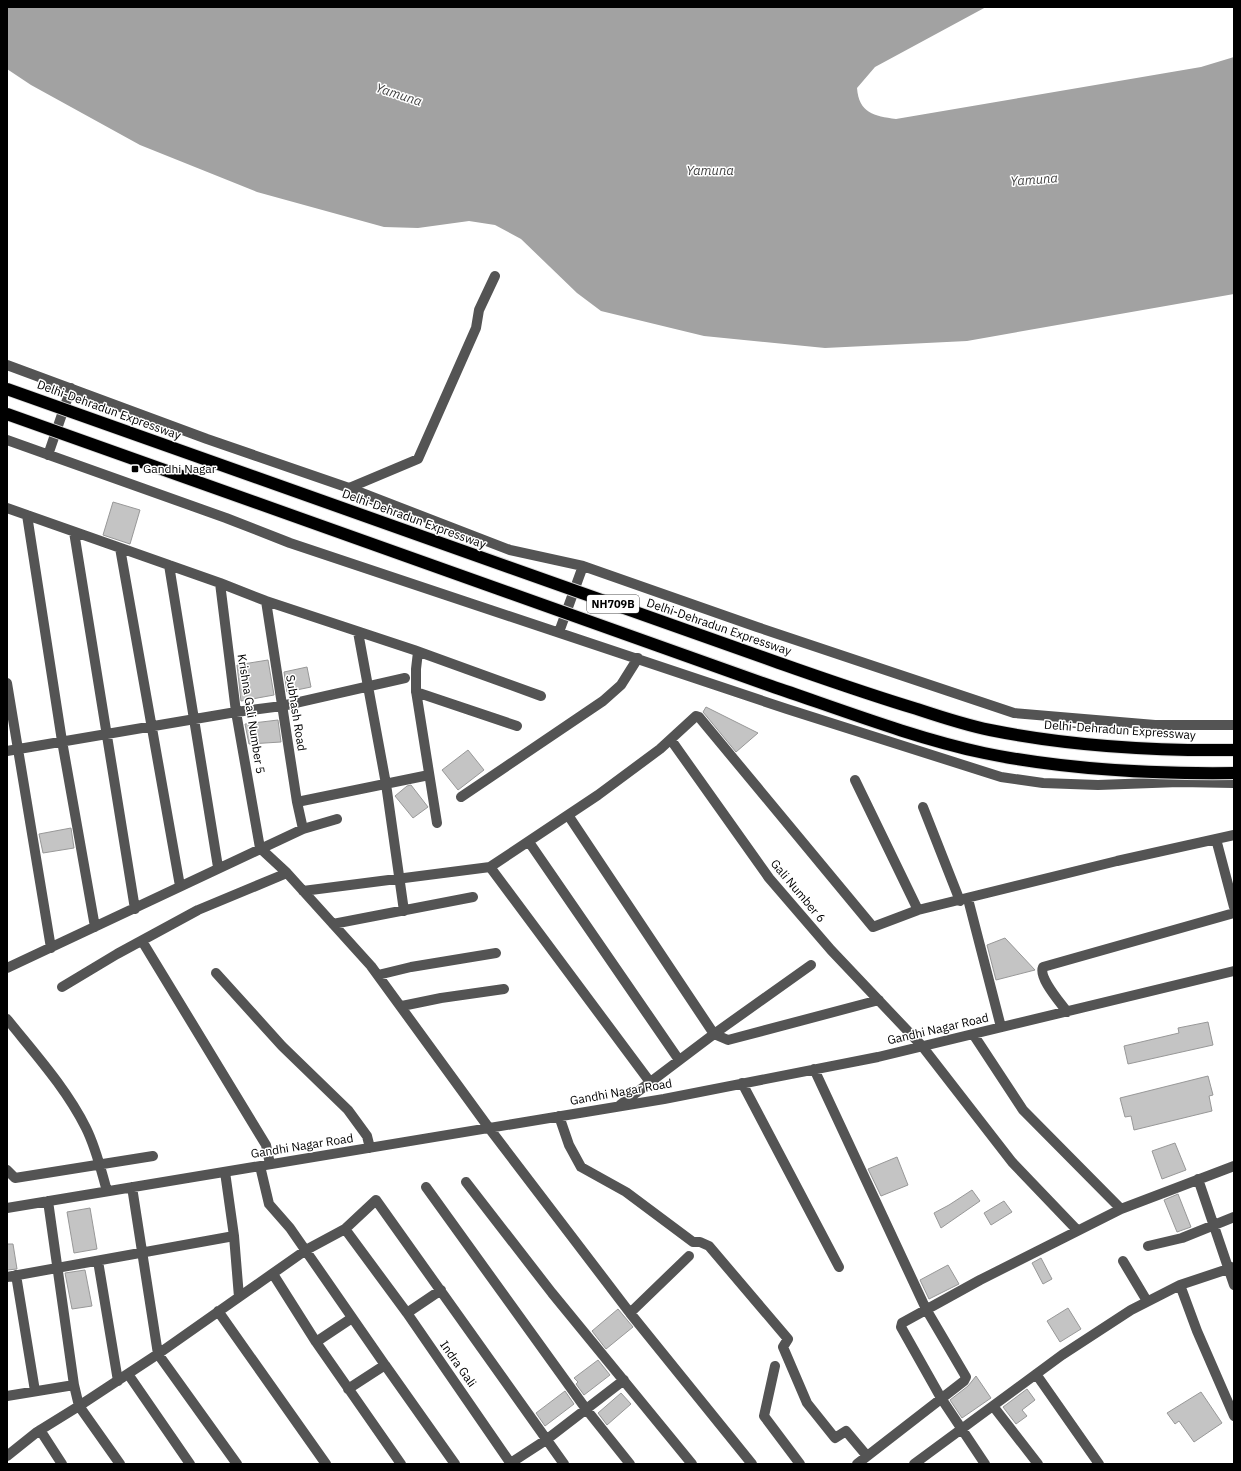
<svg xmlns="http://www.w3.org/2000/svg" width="1241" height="1471" viewBox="0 0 1241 1471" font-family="'IBM Plex Sans',sans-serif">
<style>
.water{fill:#a2a2a2}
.building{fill:#c4c4c4;stroke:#989898}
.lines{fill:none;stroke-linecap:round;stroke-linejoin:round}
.minor{stroke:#545454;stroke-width:10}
.highway-bridge-casing{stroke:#dbdbdb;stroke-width:14;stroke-linecap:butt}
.highway-bridge{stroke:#000;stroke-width:12}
.poi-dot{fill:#000;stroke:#fff;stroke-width:1.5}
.labels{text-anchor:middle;stroke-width:3;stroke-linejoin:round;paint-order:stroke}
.shield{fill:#fff;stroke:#4c4c4c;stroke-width:1}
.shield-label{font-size:11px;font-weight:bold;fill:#000}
.street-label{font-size:12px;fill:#000;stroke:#fff}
.poi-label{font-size:12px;fill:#000;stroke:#fff;text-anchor:start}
.water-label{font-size:13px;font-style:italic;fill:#434343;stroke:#fff}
</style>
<rect width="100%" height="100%" fill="#fff"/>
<path class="water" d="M 7,7 L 986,7 L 875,67 L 857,88 C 859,113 874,116 896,119 L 1201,67 L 1234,57 L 1234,294 L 967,341 L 825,348 L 704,336 L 601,311 L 577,293 L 521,239 L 495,225 L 469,221 L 418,228 L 384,227 L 257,192 L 140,145 L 31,85 L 7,69 Z"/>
<path class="building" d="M 113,502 L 140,510 L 130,544 L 103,535 Z
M 268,660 L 274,695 L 241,701 L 237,665 Z
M 307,667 L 311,687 L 287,692 L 284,672 Z
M 706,707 L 758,733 L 736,752 L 703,712 Z
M 278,720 L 281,742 L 249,744 L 245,724 Z
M 468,750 L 484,770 L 458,790 L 442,770 Z
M 411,785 L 428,807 L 413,818 L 395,796 L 407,786 Z
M 71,828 L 74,848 L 43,853 L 39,834 Z
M 1005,938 L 1035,970 L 996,980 L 987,945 Z
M 1208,1022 L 1213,1045 L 1128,1064 L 1124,1046 L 1179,1033 L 1178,1028 Z
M 1208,1076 L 1213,1095 L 1209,1096 L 1212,1111 L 1134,1130 L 1131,1116 L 1125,1117 L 1120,1098 Z
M 1175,1143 L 1186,1170 L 1162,1179 L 1152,1151 Z
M 897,1157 L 908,1185 L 881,1196 L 868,1169 Z
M 972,1190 L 980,1201 L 941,1228 L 934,1213 L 949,1205 Z
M 1178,1194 L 1191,1227 L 1177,1232 L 1164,1200 Z
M 1004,1201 L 1012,1212 L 991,1225 L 984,1213 Z
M 90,1208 L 97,1249 L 74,1253 L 67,1212 Z
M 7,1244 L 13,1244 L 17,1269 L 7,1270 Z
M 1041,1258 L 1052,1279 L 1043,1284 L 1032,1263 Z
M 948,1265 L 959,1284 L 929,1299 L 920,1280 Z
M 85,1270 L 92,1306 L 72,1309 L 65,1273 Z
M 1068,1308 L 1081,1329 L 1060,1342 L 1047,1321 Z
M 618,1309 L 633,1327 L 606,1349 L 592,1331 Z
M 598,1360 L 610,1375 L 584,1395 L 576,1384 L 578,1382 L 574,1378 Z
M 976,1376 L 991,1398 L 962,1418 L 950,1400 L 968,1386 Z
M 1027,1389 L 1035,1400 L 1022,1410 L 1027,1416 L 1016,1424 L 1003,1407 Z
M 565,1391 L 574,1404 L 545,1426 L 536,1413 Z
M 1201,1392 L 1222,1423 L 1194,1442 L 1179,1421 L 1175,1424 L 1167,1413 Z
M 621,1393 L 631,1404 L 607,1425 L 598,1413 Z"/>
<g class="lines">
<path class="minor" d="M 7,365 L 207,439 L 349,488 L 510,550 L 583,566 L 757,627 L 1014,713 L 1155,725 L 1234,725
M 7,440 L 226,518 L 290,543 L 787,709 L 1001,777 L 1043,783 L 1098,785 L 1179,782 L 1234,783
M 48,455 L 71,388
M 349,488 L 418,459 L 476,328 L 479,310 L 495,276
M 7,508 L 220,583 L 266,601 L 414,650 L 541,696
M 27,515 L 62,741 L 95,927
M 74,532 L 135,909
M 120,548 L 180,886
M 169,565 L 218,867
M 220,583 L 236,712 L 260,848 L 287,873 L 371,966 L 489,1128 L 630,1313 L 752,1464
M 266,601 L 297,802 L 303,829
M 358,632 L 386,784 L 404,911
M 559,632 L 583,566
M 418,652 L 416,669 L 416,691 L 437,823
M 7,683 L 51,948
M 416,692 L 517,726
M 671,740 L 769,878 L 831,950 L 922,1046 L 1012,1162 L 1077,1230
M 7,751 L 236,712 L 282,706 L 405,678
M 855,780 L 918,910
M 461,797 L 603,701 L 621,685 L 638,658
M 297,802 L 429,775
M 923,807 L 960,901
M 568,815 L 714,1034 L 728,1040 L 879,1000
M 1216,839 L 1234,907
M 529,842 L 679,1060
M 490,867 L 650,1082
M 303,891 L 490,867 L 598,795 L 660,749 L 696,716 L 699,717 L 873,927 L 918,910 L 1117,861 L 1234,835
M 968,899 L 1001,1027
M 333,924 L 473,897
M 142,941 L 266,1145 L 270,1164
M 7,968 L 303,829 L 337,819
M 216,973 L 282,1046 L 348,1110 L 367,1136 L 370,1148
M 378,975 L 411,967 L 496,953
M 62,987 L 117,954 L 198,910 L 287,873
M 402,1006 L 441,998 L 504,989
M 1067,1012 C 1061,1003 1038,978 1043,967 L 1234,913
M 7,1019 C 35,1054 66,1088 86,1128 C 96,1148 101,1170 107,1191
M 973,1034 L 1023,1110 L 1121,1209
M 814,1069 L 926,1309 L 966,1377 L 964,1381 L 857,1464
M 742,1083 L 839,1267
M 620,1105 L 714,1034 L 811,965
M 559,1116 L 569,1145 L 581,1167 L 626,1192 L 693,1242 L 700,1242 L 709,1246 L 788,1339 L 783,1347 L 807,1403 L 835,1438 L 846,1431 L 867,1456
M 260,1166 L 269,1204 L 290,1228 L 385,1365
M 7,1170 L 15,1178 L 153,1156
M 225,1172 L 234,1236 L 239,1297
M 1198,1179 L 1234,1285
M 466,1182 L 552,1293 L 692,1464
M 132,1187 L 158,1354 L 237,1464
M 426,1187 L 586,1409 L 630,1464
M 7,1208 L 664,1099 L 878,1057 L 1234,971
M 345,1229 L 407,1313
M 1148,1246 L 1182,1238 L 1234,1217
M 98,1261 L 118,1381
M 1123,1261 L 1147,1301
M 273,1274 L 316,1342
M 16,1275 L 35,1391
M 7,1277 L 234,1236
M 1180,1285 L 1197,1331 L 1234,1416
M 441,1290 L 407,1313 L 511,1464
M 218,1311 L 326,1464
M 630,1313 L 689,1256
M 352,1318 L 316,1342 L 401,1464
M 775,1366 L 764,1416 L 800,1464
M 128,1374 L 190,1464
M 1036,1374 L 1099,1464
M 348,1389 L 385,1365 L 455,1464
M 7,1396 L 74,1385
M 993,1406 L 1038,1464
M 40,1430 L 62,1464
M 7,1456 L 37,1432 L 79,1406 L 74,1385 L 48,1201
M 120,1464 L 79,1406 L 158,1354 L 306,1250 L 345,1229 L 376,1200 L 564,1464
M 509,1464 L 546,1440 L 624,1380
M 914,1464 L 1062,1355 L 1131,1310 L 1180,1285 L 1234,1267
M 985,1464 L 941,1398 L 901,1327 L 902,1323 L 980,1280 L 1121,1209 L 1234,1166"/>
<g class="highway-bridge-casing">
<path id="highway-bridge" d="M 7,389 L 779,663 C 825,679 870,695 917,709 C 941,717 965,725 990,730 C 1070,746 1152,751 1234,750
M 7,414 L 771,686 C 839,709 914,738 984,753 C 1066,770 1151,774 1234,773"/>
</g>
<use href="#highway-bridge" class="highway-bridge"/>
</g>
<rect class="poi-dot" x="131" y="465" width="8" height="8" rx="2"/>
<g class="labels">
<rect class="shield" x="587" y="595" width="52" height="18" rx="3"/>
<g class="shield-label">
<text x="613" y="608">NH709B</text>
</g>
<g class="street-label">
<text transform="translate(109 410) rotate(20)" y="4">Delhi-Dehradun Expressway</text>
<text transform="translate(414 519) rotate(20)" y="4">Delhi-Dehradun Expressway</text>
<text transform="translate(719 627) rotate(19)" y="4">Delhi-Dehradun Expressway</text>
<text transform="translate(296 713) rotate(81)" y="4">Subhash Road</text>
<text transform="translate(251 714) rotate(81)" y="4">Krishna Gali Number 5</text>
<text transform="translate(1120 730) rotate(4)" y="4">Delhi-Dehradun Expressway</text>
<text transform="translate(798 891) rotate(50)" y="4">Gali Number 6</text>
<text transform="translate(938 1029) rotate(-13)" y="4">Gandhi Nagar Road</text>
<text transform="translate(621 1092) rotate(-10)" y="4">Gandhi Nagar Road</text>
<text transform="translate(302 1146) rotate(-9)" y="4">Gandhi Nagar Road</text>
<text transform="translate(458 1364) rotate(55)" y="4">Indra Gali</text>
</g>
<g class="poi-label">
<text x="143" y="473">Gandhi Nagar</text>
</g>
<g class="water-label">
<text transform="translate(399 94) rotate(18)" y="5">Yamuna</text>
<text x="710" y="175">Yamuna</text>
<text transform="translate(1034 179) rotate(-4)" y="5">Yamuna</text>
</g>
</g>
<rect width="1241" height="1471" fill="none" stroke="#000000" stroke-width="16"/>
</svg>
